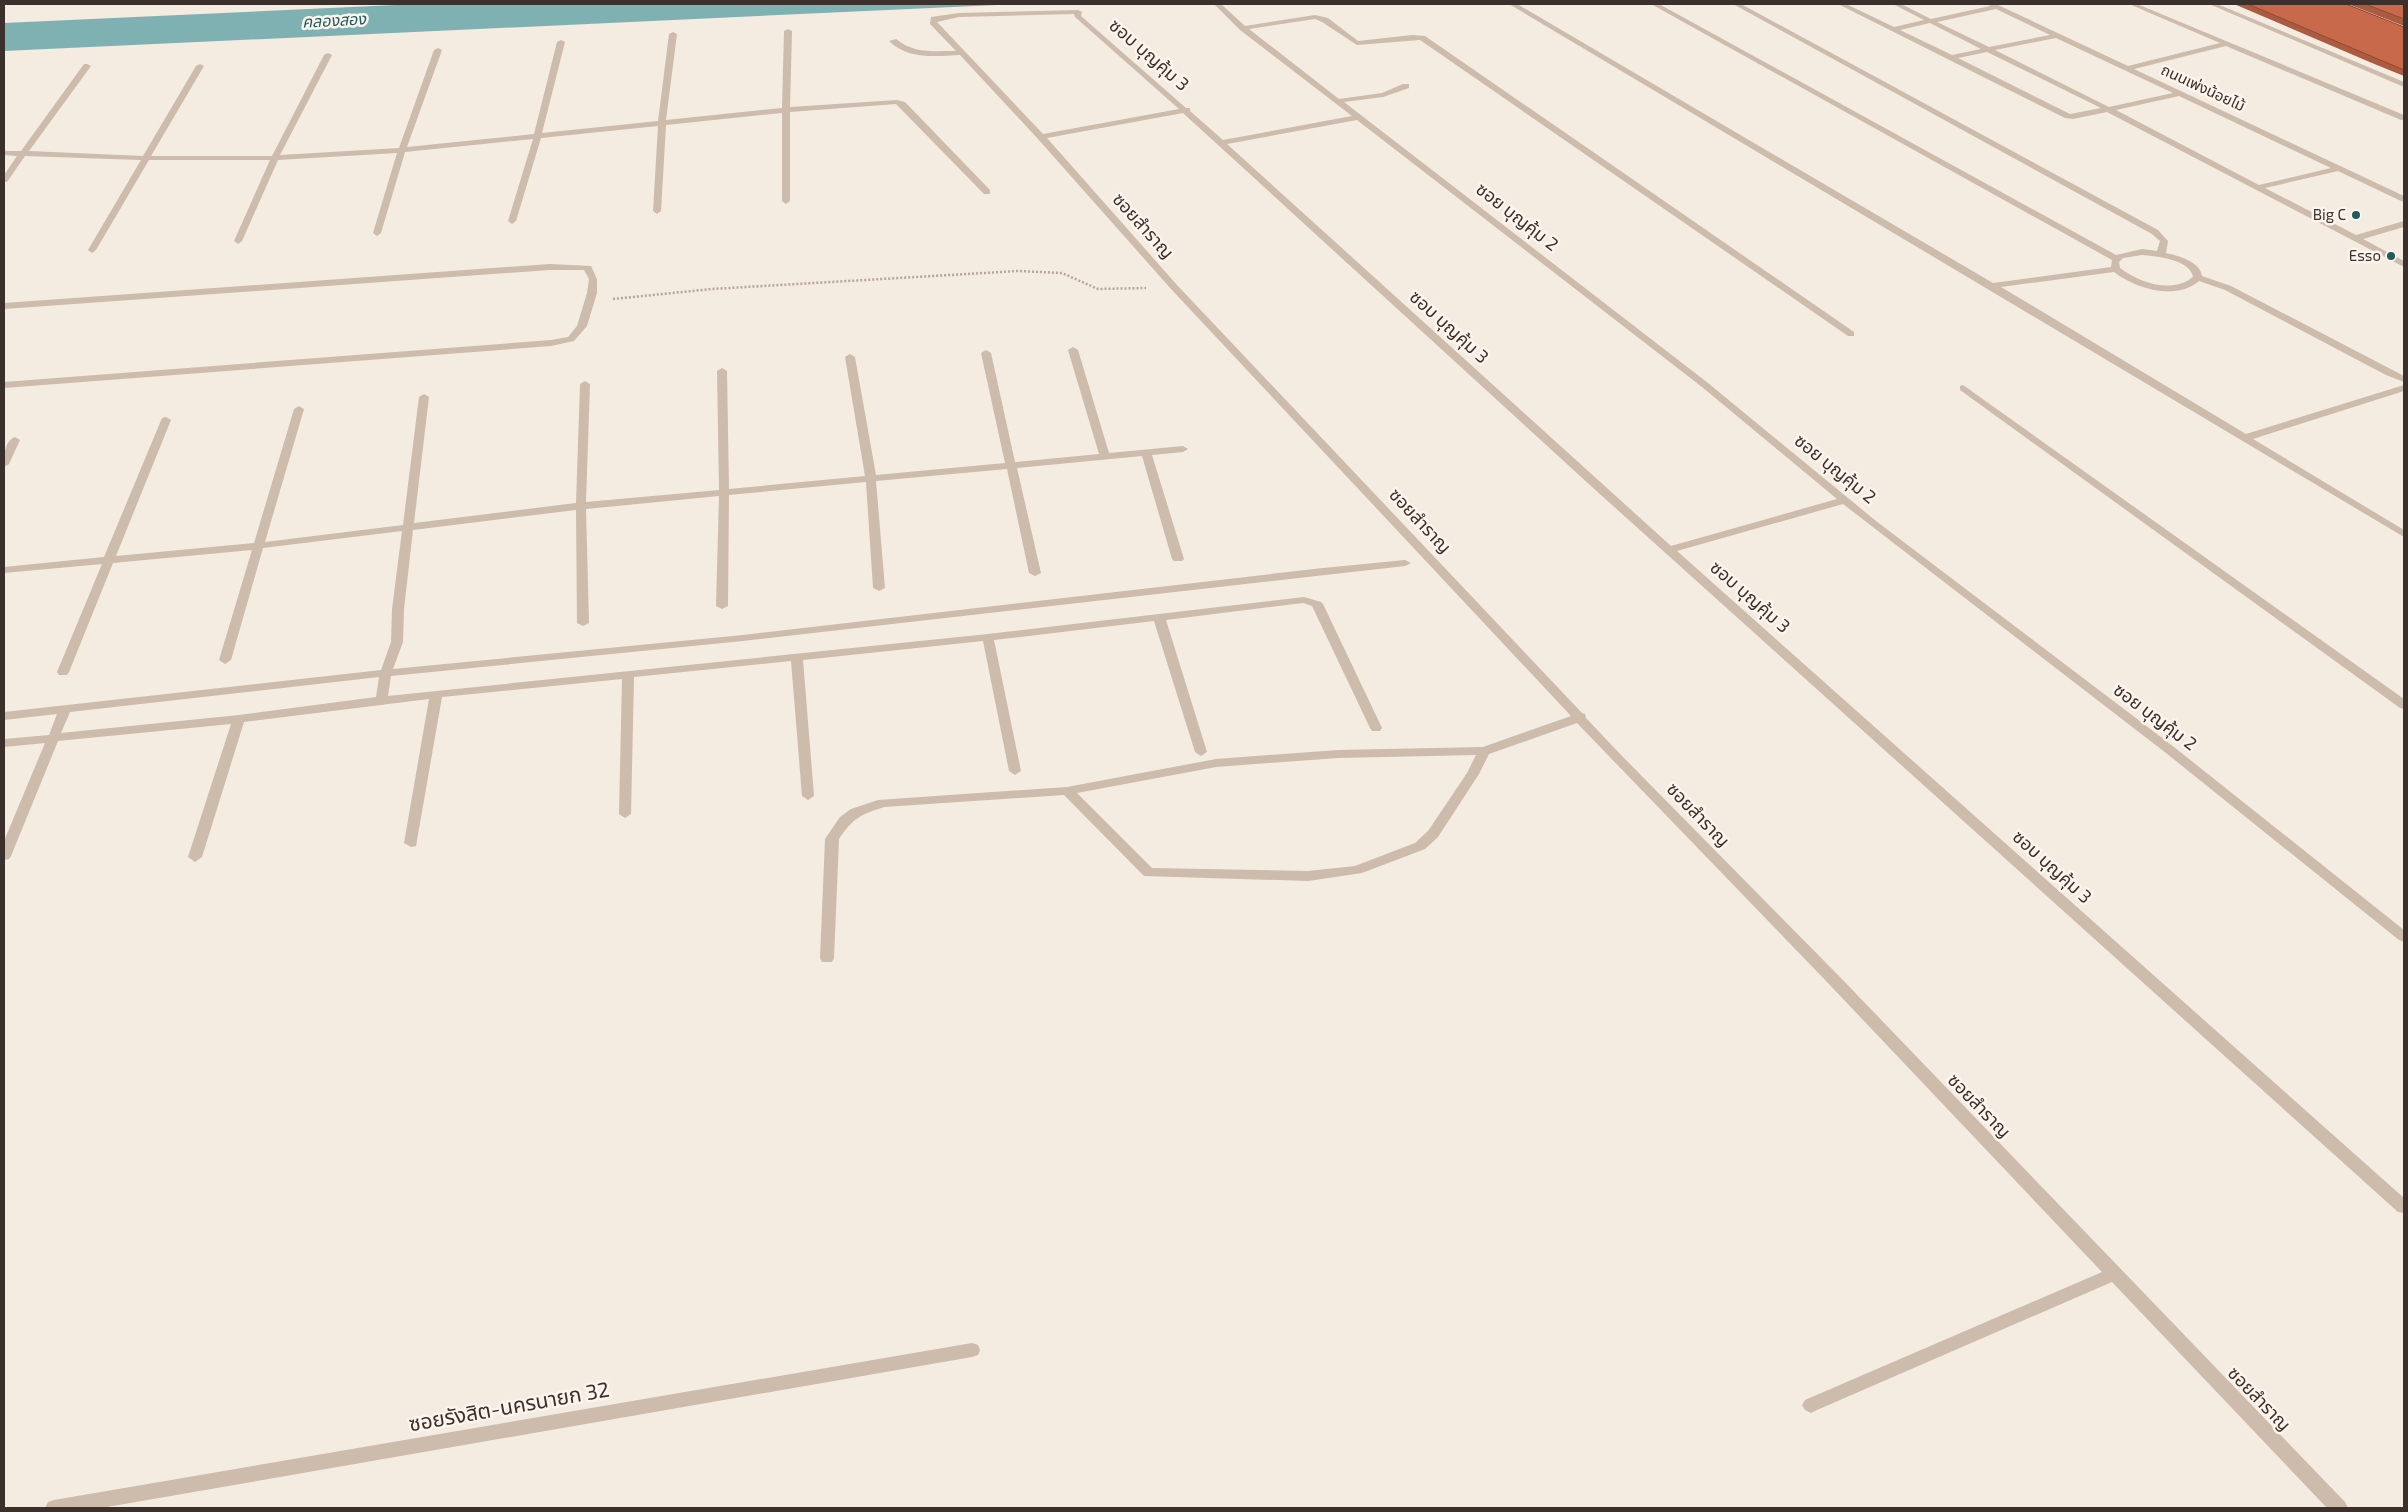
<svg xmlns="http://www.w3.org/2000/svg" width="2408" height="1512" viewBox="0 0 2408 1512" font-family="'Exo 2','Noto Sans Thai',sans-serif">
<style>
.water{fill:#7fb0b2}
.lines{fill:none;stroke-linecap:round;stroke-linejoin:round}
.path{stroke:#b9a596;stroke-width:2.5;stroke-dasharray:2 2;stroke-linecap:butt}
.minor{fill:#cdbbac;fill-rule:evenodd}
.wall{fill:#ac5a40}
.building{fill:#c8694b;stroke:#8c4a34}
.poi-dot{fill:#1f5a5e;stroke:#fbf5ee;stroke-width:2}
.labels{text-anchor:middle;stroke-width:5;stroke-linejoin:round;paint-order:stroke}
.far-street-label{font-size:15px;fill:#3b302b;stroke:#fbf5ee}
.far-poi-label{font-size:15px;fill:#3b302b;stroke:#fbf5ee;text-anchor:end}
.far-water-label{font-size:16px;font-style:italic;fill:#1f5a5e;stroke:#fbf5ee}
.street-label{font-size:18px;fill:#3b302b;stroke:#fbf5ee}
.near-street-label{font-size:21px;fill:#3b302b;stroke:#fbf5ee}
</style>
<rect width="100%" height="100%" fill="#f4ebe1"/>
<path class="water" d="M 417,4 L 1018,4 L 4,51 L 4,23 Z"/>
<g class="lines">
<path class="path" d="M 613,299 L 712,289 L 1018,271 L 1062,273 L 1098,289 L 1146,288"/>
<path class="minor" d="M 1214,4 L 1221,4 L 1245,26 L 1315,15 L 1328,18 L 1358,41 L 1412,35 L 1425,36 L 1854,332 L 1854,336 L 1848,336 L 1420,40 L 1357,45 L 1322,22 L 1315,19 L 1249,29 L 1339,99 L 1382,93 L 1403,84 L 1409,84 L 1409,88 L 1383,97 L 1344,102 L 1708,383 L 1876,521 L 2174,747 L 2404,930 L 2404,942 L 2399,940 L 2166,753 L 1843,504 L 1677,551 L 2404,1198 L 2404,1213 L 2398,1212 L 1591,486 L 1183,113 L 1047,138 L 1177,285 L 1582,713 L 1585,714 L 1586,718 L 1621,755 L 1838,975 L 2345,1502 L 2348,1508 L 2327,1508 L 2112,1282 L 1817,1410 L 1811,1413 L 1805,1410 L 1802,1405 L 1805,1400 L 2102,1272 L 1828,983 L 1577,723 L 1489,754 L 1479,774 L 1438,837 L 1425,849 L 1362,873 L 1308,881 L 1144,876 L 1064,795 L 884,807 C 860,815 853,818 839,839 L 834,958 L 832,962 L 822,962 L 820,958 L 825,839 L 840,817 L 851,809 L 878,800 L 1067,787 L 1216,759 L 1338,750 L 1483,747 L 1571,716 L 1171,289 L 1038,139 L 960,55 C 936,56 908,60 889,41 L 896,39 C 914,54 934,51 956,51 L 930,24 L 931,17 L 959,13 L 1078,10 L 1082,12 L 1081,16 L 1186,108 L 1190,108 L 1190,111 L 1223,140 L 1352,116 L 1240,30 ZM 1074,14 L 1075,17 L 1179,109 L 1043,134 L 937,22 L 959,17 ZM 1357,120 L 1702,387 L 1837,499 L 1671,546 L 1227,144 ZM 1476,755 L 1467,773 L 1428,831 L 1415,843 L 1355,866 L 1308,871 L 1152,868 L 1077,793 L 1216,767 L 1338,758 Z
M 1509,4 L 1517,4 L 1993,283 L 2111,267 L 2112,260 L 1651,4 L 1659,4 L 2116,255 L 2142,249 L 2157,251 L 2160,241 L 2152,234 L 1733,4 L 1741,4 L 2158,230 L 2168,241 L 2166,253 C 2178,256 2200,261 2202,276 L 2231,286 L 2404,376 L 2404,382 L 2386,375 L 2225,290 L 2199,281 C 2176,301 2136,289 2114,272 L 2001,287 L 2246,434 L 2404,385 L 2404,391 L 2253,439 L 2404,530 L 2404,537 ZM 2142,255 C 2156,256 2191,260 2193,277 C 2172,294 2140,283 2120,268 L 2119,262 L 2123,258 Z
M 1838,4 L 1846,4 L 1894,27 L 1924,20 L 1893,4 L 1901,4 L 1931,19 L 1990,6 L 1988,4 L 1996,4 L 2128,66 L 2220,43 L 2129,4 L 2137,4 L 2404,115 L 2404,120 L 2401,120 L 2226,46 L 2134,69 L 2404,196 L 2404,201 L 2401,201 L 2338,171 L 2265,188 L 2356,235 L 2404,221 L 2404,227 L 2363,239 L 2404,261 L 2404,267 L 2107,112 L 2073,119 L 2065,118 ZM 1996,9 L 2050,35 L 1989,47 L 1937,22 ZM 1930,23 L 1981,49 L 1952,55 L 1900,30 ZM 2056,38 L 2173,93 L 2109,107 L 1995,50 ZM 1987,52 L 2101,108 L 2070,114 L 1958,58 ZM 2179,96 L 2331,168 L 2259,185 L 2116,110 Z
M 2209,4 L 2217,4 L 2404,82 L 2404,87 Z
M 788,29 L 792,31 L 790,107 L 897,100 L 905,102 L 990,190 L 990,194 L 984,194 L 896,104 L 790,112 L 790,201 L 786,204 L 782,201 L 782,113 L 666,125 L 661,211 L 657,214 L 653,211 L 658,126 L 541,138 L 516,221 L 512,224 L 508,221 L 533,139 L 405,152 L 381,233 L 377,236 L 373,233 L 397,153 L 278,160 L 242,241 L 238,244 L 234,241 L 270,160 L 149,160 L 96,250 L 92,253 L 88,250 L 141,160 L 25,156 L 7,182 L 4,182 L 4,175 L 17,156 L 4,155 L 4,151 L 21,151 L 84,64 L 87,64 L 91,66 L 29,151 L 143,156 L 196,66 L 200,64 L 204,66 L 151,156 L 272,156 L 324,55 L 328,53 L 332,55 L 280,155 L 399,148 L 434,50 L 438,48 L 442,50 L 407,147 L 534,134 L 557,42 L 561,40 L 565,42 L 542,133 L 658,121 L 669,34 L 673,32 L 677,34 L 666,120 L 782,108 L 784,31 Z
M 550,264 L 591,266 L 597,279 L 597,293 L 587,326 L 574,341 L 551,346 L 4,388 L 4,382 L 551,340 L 568,337 L 577,326 L 587,293 L 589,279 L 584,270 L 550,270 L 4,309 L 4,303 Z
M 1073,347 L 1078,350 L 1109,453 L 1183,446 L 1188,449 L 1183,452 L 1152,455 L 1184,559 L 1182,561 L 1174,561 L 1172,559 L 1142,456 L 1017,468 L 1041,573 L 1035,576 L 1029,573 L 1007,469 L 876,481 L 885,588 L 879,591 L 873,588 L 866,482 L 729,495 L 728,606 L 722,609 L 716,606 L 719,496 L 586,509 L 589,623 L 583,626 L 577,623 L 576,510 L 413,530 L 404,609 L 403,642 L 393,669 L 743,635 L 1323,568 L 1405,560 L 1411,563 L 1405,566 L 743,641 L 391,676 L 388,696 L 988,634 L 1304,597 L 1321,602 L 1323,604 L 1382,728 L 1380,731 L 1372,731 L 1370,728 L 1312,606 L 1303,603 L 1166,620 L 1207,752 L 1201,756 L 1195,752 L 1154,621 L 994,640 L 1021,771 L 1015,775 L 1009,771 L 983,641 L 803,660 L 814,796 L 808,800 L 802,796 L 791,661 L 634,677 L 631,814 L 625,818 L 619,814 L 622,679 L 442,697 L 416,846 L 411,847 L 404,843 L 429,699 L 244,722 L 202,857 L 195,862 L 188,857 L 231,724 L 58,741 L 11,856 L 9,859 L 4,860 L 4,841 L 45,743 L 4,747 L 4,739 L 49,735 L 57,714 L 4,720 L 4,712 L 381,670 L 391,642 L 392,609 L 402,531 L 263,548 L 231,660 L 225,664 L 219,660 L 252,550 L 113,563 L 69,672 L 67,675 L 59,675 L 57,672 L 102,564 L 4,573 L 4,567 L 104,557 L 162,418 L 166,417 L 171,420 L 116,556 L 254,543 L 294,409 L 299,406 L 304,409 L 265,542 L 403,525 L 419,397 L 424,394 L 429,397 L 414,523 L 576,503 L 580,384 L 585,381 L 590,384 L 586,502 L 719,490 L 717,371 L 722,368 L 727,371 L 729,489 L 865,476 L 845,357 L 850,354 L 855,357 L 876,475 L 1005,463 L 981,353 L 986,350 L 991,353 L 1015,462 L 1099,454 L 1068,350 ZM 379,677 L 376,697 L 239,715 L 61,733 L 70,712 Z
M 1963,385 L 2404,699 L 2404,709 L 2400,708 L 1960,390 L 1960,386 Z
M 15,437 L 20,440 L 9,464 L 4,467 C 4,457 4,441 15,437 Z
M 972,1343 L 978,1345 L 980,1350 L 978,1355 L 972,1357 L 101,1508 L 45,1508 L 48,1502 L 54,1500 Z"/>
</g>
<path class="wall" d="M 2234,4 L 2346,4 L 2404,27 L 2404,76 L 2372,63 Z
M 2348,4 L 2404,4 L 2404,26 Z"/>
<path class="building" d="M 2250,4 L 2346,4 L 2404,27 L 2404,70 L 2250,5 L 2252,4 Z
M 2365,4 L 2404,4 L 2404,19 Z"/>
<g class="poi-dot">
<circle cx="2356" cy="215" r="5"/>
<circle cx="2391" cy="256" r="5"/>
</g>
<g class="labels">
<g class="far-street-label">
<text transform="translate(2203 88) rotate(25)" y="5">ถนนเพ่งน้อยไม้</text>
</g>
<g class="far-poi-label">
<text x="2346" y="220">Big C</text>
<text x="2381" y="261">Esso</text>
</g>
<g class="far-water-label">
<text transform="translate(334 20) rotate(-3)" y="6">คลองสอง</text>
</g>
<g class="street-label">
<text transform="translate(1149 55) rotate(41)" y="6">ซอบ บุญคุ้ม 3</text>
<text transform="translate(1517 217) rotate(38)" y="6">ซอย บุญคุ้ม 2</text>
<text transform="translate(1143 226) rotate(48)" y="6">ซอยสำราญ</text>
<text transform="translate(1449 327) rotate(42)" y="6">ซอบ บุญคุ้ม 3</text>
<text transform="translate(1835 469) rotate(39)" y="6">ซอย บุญคุ้ม 2</text>
<text transform="translate(1420 521) rotate(47)" y="6">ซอยสำราญ</text>
<text transform="translate(1750 597) rotate(41)" y="6">ซอบ บุญคุ้ม 3</text>
<text transform="translate(2155 717) rotate(37)" y="6">ซอย บุญคุ้ม 2</text>
<text transform="translate(1698 815) rotate(46)" y="6">ซอยสำราญ</text>
<text transform="translate(2052 867) rotate(42)" y="6">ซอบ บุญคุ้ม 3</text>
<text transform="translate(1979 1106) rotate(46)" y="6">ซอยสำราญ</text>
<text transform="translate(2259 1399) rotate(46)" y="6">ซอยสำราญ</text>
</g>
<g class="near-street-label">
<text transform="translate(509 1407) rotate(-10)" y="7">ซอยรังสิต-นครนายก 32</text>
</g>
</g>
<rect width="2408" height="1512" fill="none" stroke="#3b302b" stroke-width="10"/>
</svg>
